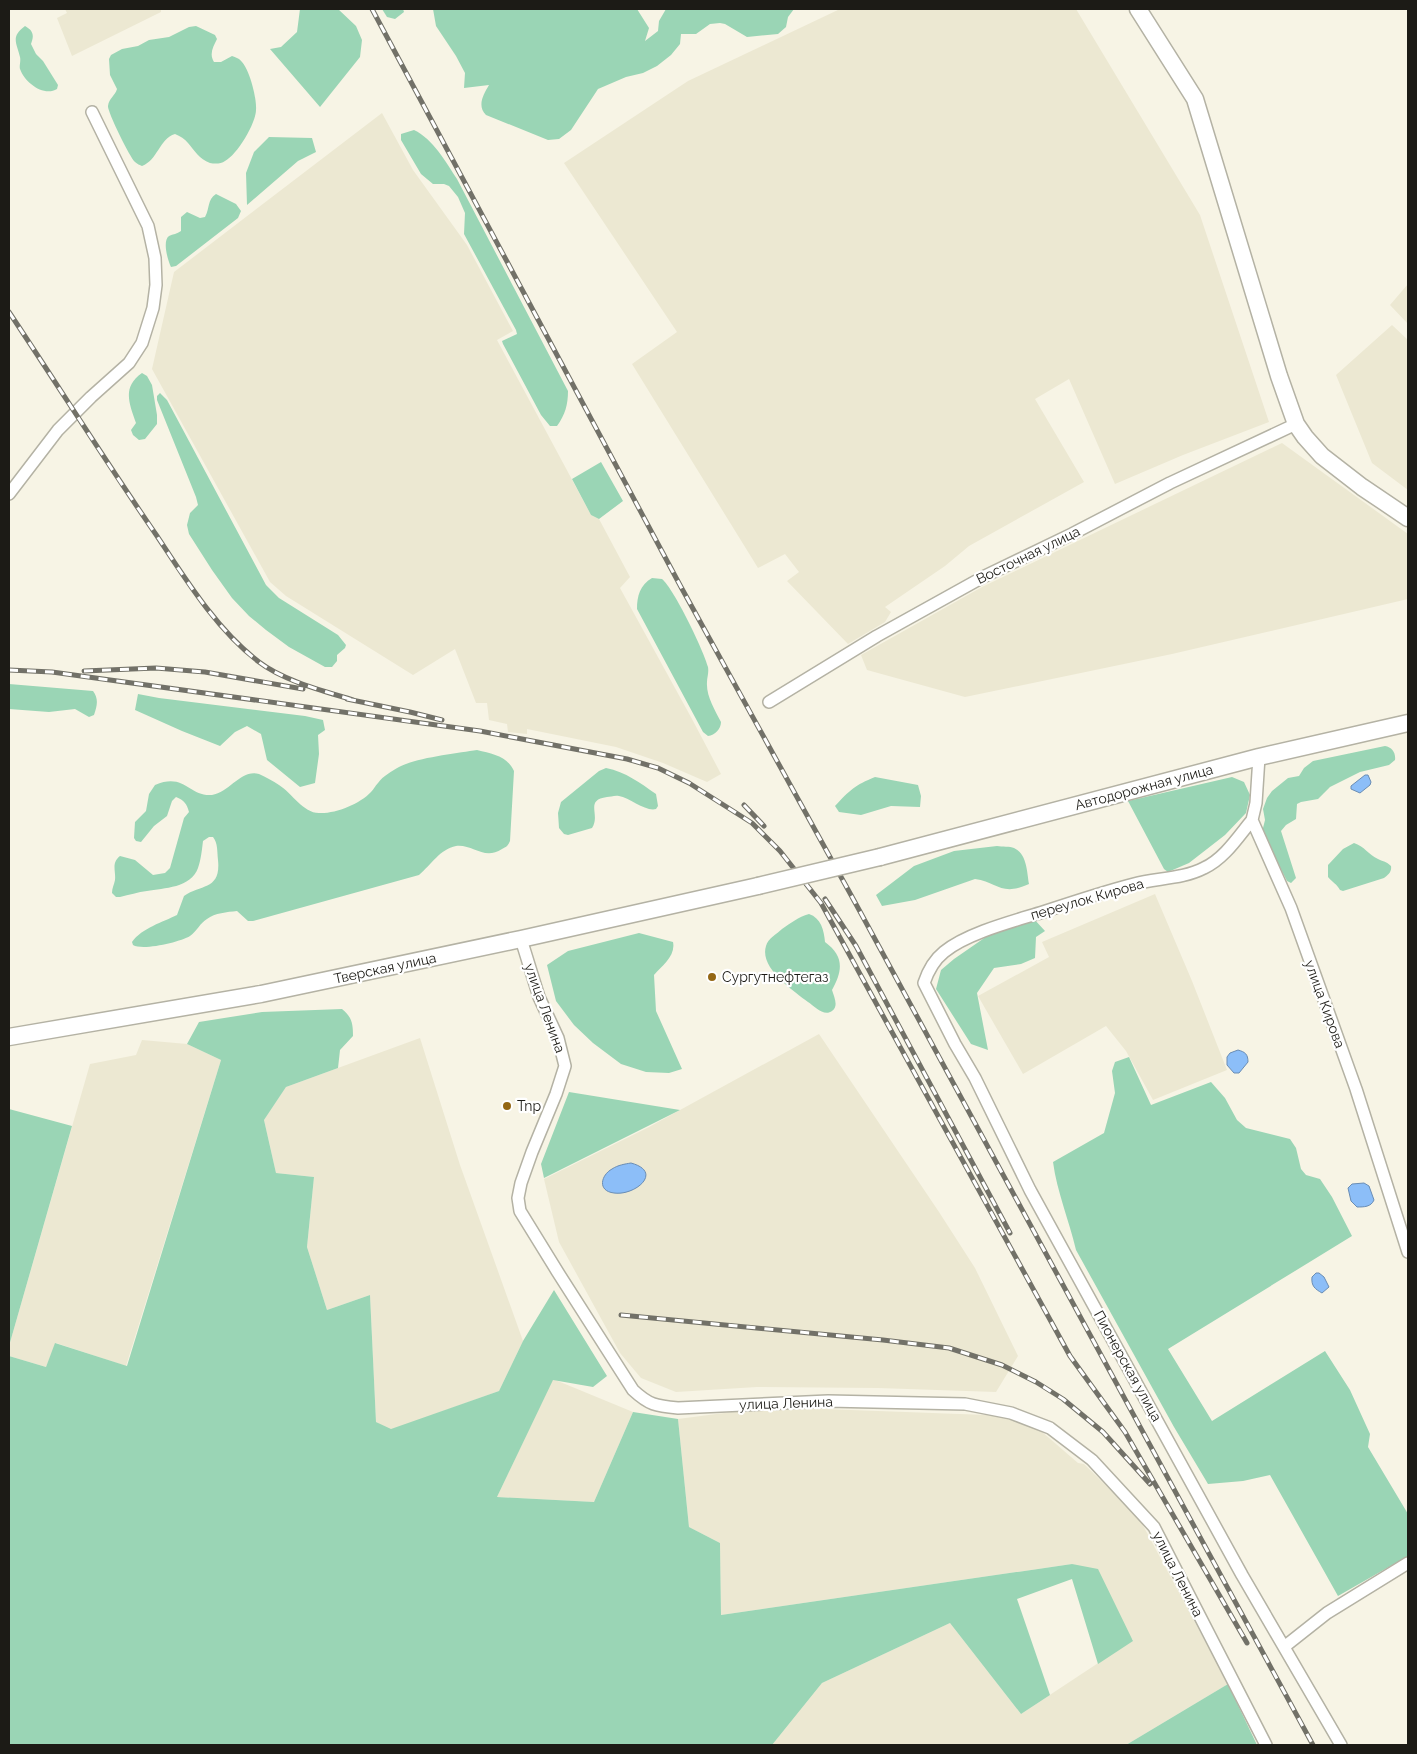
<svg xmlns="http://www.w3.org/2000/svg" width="1417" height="1754" viewBox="0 0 1417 1754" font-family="Raleway,sans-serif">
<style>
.built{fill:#ece8d2}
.green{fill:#9ad5b5}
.water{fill:#8cbef8;stroke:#6a8db4}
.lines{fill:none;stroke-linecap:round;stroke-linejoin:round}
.street-casing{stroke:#b4b2a4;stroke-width:14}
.secondary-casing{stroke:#b4b2a4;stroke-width:19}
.street{stroke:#fff;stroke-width:11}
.secondary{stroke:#fff;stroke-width:16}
.rail-casing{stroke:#727168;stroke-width:5}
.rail{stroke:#fff;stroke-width:3;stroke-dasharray:9;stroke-linecap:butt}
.secondary-bridge-casing{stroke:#b4b2a4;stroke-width:19;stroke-linecap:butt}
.secondary-bridge{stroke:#fff;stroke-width:16}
.poi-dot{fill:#946714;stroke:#fff;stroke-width:2}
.labels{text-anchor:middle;stroke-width:4.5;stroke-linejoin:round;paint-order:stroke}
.street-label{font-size:14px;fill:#1c1b16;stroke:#fff}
.poi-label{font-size:14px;fill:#1c1b16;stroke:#fff;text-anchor:start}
</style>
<rect width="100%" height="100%" fill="#f7f4e5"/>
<path class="built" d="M 65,9 L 161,9 L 161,12 L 72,56 L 57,18 L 67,13 Z
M 840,9 L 1076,9 L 1200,215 L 1269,422 L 1183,455 L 1115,484 L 1069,379 L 1035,399 L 1084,482 L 969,546 L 945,566 L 885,607 L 891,612 L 885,622 L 848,644 L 787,581 L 799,572 L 785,554 L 758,568 L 632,364 L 677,332 L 564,163 L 688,81 Z
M 382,113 L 413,170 L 467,245 L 513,331 L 497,340 L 591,515 L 599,519 L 630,577 L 620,588 L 692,719 L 721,774 L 707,782 L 663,763 L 616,747 L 527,729 L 527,734 L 508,732 L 507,724 L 489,720 L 487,703 L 476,703 L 455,649 L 413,675 L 286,596 L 270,582 L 152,369 L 174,272 Z
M 1408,284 L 1408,324 L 1390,305 Z
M 1392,325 L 1408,340 L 1408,490 L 1372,463 L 1336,375 Z
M 1282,443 L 1408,534 L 1408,599 L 1172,654 L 965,697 L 867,670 L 861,655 L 982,587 Z
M 1155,894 L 1192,981 L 1227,1070 L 1153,1100 L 1126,1051 L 1106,1026 L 1023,1074 L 978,996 L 1049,957 L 1042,942 Z
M 819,1034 L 939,1212 L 975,1268 L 1018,1356 L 996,1392 L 878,1388 L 757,1387 L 676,1392 L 641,1378 L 620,1353 L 559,1242 L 544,1179 L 649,1127 Z
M 420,1038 L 460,1165 L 523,1341 L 499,1391 L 391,1430 L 376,1422 L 370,1295 L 327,1310 L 307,1247 L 314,1177 L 276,1173 L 264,1120 L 286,1087 Z
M 142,1040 L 187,1044 L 221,1060 L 126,1366 L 56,1343 L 46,1367 L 9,1356 L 9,1346 L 90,1064 L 136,1055 Z
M 553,1379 L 633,1412 L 594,1502 L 497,1497 Z
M 769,1407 L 987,1415 L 1014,1419 L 1041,1431 L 1078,1463 L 1084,1464 L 1139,1518 L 1228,1684 L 1126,1745 L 772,1745 L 822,1683 L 950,1623 L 1021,1714 L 1133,1640 L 1072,1564 L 721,1615 L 720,1543 L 689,1527 L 678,1419 Z"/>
<path class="green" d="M 300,9 L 338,9 L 356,26 L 362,40 L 360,57 L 320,107 L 270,49 L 281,47 L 297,32 Z
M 382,9 L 403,9 L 404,12 L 395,19 L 387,17 Z
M 433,9 L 637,9 L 649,28 L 645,41 L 658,31 L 659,21 L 666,9 L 794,9 L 788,17 L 786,27 L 778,34 L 747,37 L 725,24 L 720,23 L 710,24 L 696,34 L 681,34 L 680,44 L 671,55 L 657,66 L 643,73 L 626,77 L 598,89 L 571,130 L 559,139 L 548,140 L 486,115 C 477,106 483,95 489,85 L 464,88 L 465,73 L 456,56 L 436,26 Z
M 25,26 C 34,31 34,36 31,44 L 36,54 L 43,61 L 58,85 L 57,89 C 44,97 25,83 20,69 C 19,66 21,61 20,57 C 17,43 10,37 25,26 Z
M 196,26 L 215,35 L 217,39 C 213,47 209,54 214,62 L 221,62 L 232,56 C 235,57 237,58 239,59 C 249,66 257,98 256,110 C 256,123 237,155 225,161 C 221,164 215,164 210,163 C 199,159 195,151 188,143 C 185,139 180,136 175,134 C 159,139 158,160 142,166 C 140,165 137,164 135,162 C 130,158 107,111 108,106 C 109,98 115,96 117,89 L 110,75 L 109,59 L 111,55 L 122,49 L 138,46 L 149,40 L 169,37 L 189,27 Z
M 414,130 C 433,139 446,162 457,179 L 568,391 C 568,405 565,415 557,426 L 550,426 L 541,415 L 503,344 L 502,341 L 517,334 L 516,330 L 464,234 L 465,213 L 458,197 L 449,186 L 444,184 L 433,184 L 421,174 L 401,140 L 401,134 Z
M 269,137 L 312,138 L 316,152 L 298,161 L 247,205 L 246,173 L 254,152 Z
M 216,194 L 236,204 L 241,211 L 238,218 L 176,266 L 171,267 C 168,261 162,241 169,236 C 173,234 177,234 181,231 L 181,217 L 187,212 L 200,218 L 205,217 C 210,208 207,200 216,194 Z
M 142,373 L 147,376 L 152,385 L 157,415 L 157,424 L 145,439 L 139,440 L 133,435 L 131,430 L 136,423 C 129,403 122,387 142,373 Z
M 160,393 L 167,400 L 266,585 L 279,598 L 338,635 L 346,645 L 345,648 L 337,655 L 337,661 L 332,667 L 325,667 L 289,647 L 266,630 L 249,616 L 232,598 L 212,570 L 189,534 L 187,525 L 190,513 L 198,505 L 196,497 L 157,400 L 157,396 Z
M 601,462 L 623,501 L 599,519 L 591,515 L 572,479 Z
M 652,578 L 662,579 C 674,589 704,651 708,667 C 709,673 707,677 707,682 C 706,696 715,710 721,722 C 721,729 715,735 708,736 L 703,732 L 637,609 C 637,596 640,585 652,578 Z
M 9,684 L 93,691 C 99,699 97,706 94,715 L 89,717 L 75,709 L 49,712 L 9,709 Z
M 138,694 L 159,698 L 305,716 L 323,720 L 325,730 L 318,735 L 319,754 L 315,783 L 300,787 L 267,760 L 261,734 L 247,726 L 235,732 L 220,746 L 182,731 L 135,710 Z
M 1385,746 C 1392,747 1396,753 1395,760 L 1389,765 L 1360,772 L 1330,787 L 1318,799 L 1301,802 L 1297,804 L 1296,819 L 1286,825 L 1281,831 L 1296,878 L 1291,883 L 1287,881 L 1262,832 L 1265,820 L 1263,809 L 1267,798 L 1272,791 L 1288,778 L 1299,776 L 1304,768 L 1313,761 Z
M 477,750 C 493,754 507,756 514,771 L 510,841 C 508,846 506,847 502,849 C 484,861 473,844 456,846 C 440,849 431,865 419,875 L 253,921 L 248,921 L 237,911 C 227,912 215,913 207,919 C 200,923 197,931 190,936 C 180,942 143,951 133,945 L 132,942 C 142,928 163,922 177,915 L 184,896 C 202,884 221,890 218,860 C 217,852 218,843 213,837 L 209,837 L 203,841 C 202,849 201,860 198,868 C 191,888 164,888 147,891 C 138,892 129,895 120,897 L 116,897 L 112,893 C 112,888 114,885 115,880 C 116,871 111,863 120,856 L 135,860 L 153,875 L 165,873 L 170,868 L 184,818 L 189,812 C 187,804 184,800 176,797 L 172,801 L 167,816 L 154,826 L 141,842 L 136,841 L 134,838 L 135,822 L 146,811 L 149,794 L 155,785 C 185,772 189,797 212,795 C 230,792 241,769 259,774 C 266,777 273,781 279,785 C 292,793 303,813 319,813 C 335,814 360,804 371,792 C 374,789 375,786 378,783 C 383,776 392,771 399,767 C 415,758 458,753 477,750 Z
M 606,768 C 626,772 640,783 656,794 L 658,806 L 656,809 C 646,812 630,798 619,796 C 615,795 610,797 607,797 C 584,800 601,815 592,828 L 568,835 L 564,834 L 559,828 L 558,813 L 561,802 L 599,771 Z
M 875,777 L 918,785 L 921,796 L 920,807 L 891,806 L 861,815 L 839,812 L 835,806 C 850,790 855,785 875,777 Z
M 1232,777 L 1244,782 L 1250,795 L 1246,813 L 1225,835 L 1189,863 L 1168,872 L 1164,869 L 1128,801 Z
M 1354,843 C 1364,846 1369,855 1378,859 C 1384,862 1386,861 1391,866 C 1392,872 1388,875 1384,878 L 1343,891 L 1340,890 C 1337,884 1332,882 1328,877 L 1328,865 L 1343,849 Z
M 997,846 C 1002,847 1010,846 1014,848 C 1027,854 1027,872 1029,884 C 1001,897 998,882 975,879 L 915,900 L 882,906 L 876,895 L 914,866 L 954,851 Z
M 809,914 C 821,918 824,930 825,942 C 844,956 843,970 832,990 C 834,997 839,1006 832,1011 C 824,1017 814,1006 808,1002 C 794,991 759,968 766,946 C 768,938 777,934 782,929 C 791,923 798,917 809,914 Z
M 1034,919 L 1045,931 L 1036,937 L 1035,958 L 1021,964 L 994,968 L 977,993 L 988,1050 L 971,1044 L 936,989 L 941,970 L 954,959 L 993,932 Z
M 639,933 L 673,942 C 676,956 662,966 654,975 L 656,1011 L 682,1069 L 669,1073 L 646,1072 L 621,1064 L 593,1043 L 574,1025 L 556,1001 L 547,965 L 568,951 Z
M 342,1009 C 352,1017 353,1024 353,1036 L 340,1050 L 338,1068 L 286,1087 L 264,1120 L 276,1173 L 314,1177 L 307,1247 L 327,1310 L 370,1295 L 376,1422 L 391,1429 L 499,1391 L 523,1341 L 554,1290 L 607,1376 L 593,1387 L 553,1380 L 497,1497 L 594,1502 L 633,1412 L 678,1419 L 689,1527 L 720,1543 L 721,1615 L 1072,1564 L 1098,1569 L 1133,1641 L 1098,1664 L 1072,1579 L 1017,1599 L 1050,1695 L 1021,1714 L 950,1623 L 822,1683 L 772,1745 L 9,1745 L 9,1356 L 46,1367 L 55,1343 L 127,1366 L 221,1060 L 187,1044 L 199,1022 L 262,1012 Z
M 1129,1057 L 1151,1105 L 1211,1082 L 1225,1098 L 1237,1120 L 1246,1128 L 1290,1139 L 1296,1148 L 1301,1169 L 1306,1175 L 1320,1179 L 1332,1197 L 1352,1236 L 1168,1349 L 1212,1421 L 1325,1351 L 1350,1390 L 1370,1434 L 1368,1447 L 1408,1514 L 1408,1556 L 1338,1596 L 1270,1475 L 1243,1481 L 1208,1484 L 1174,1427 L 1076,1250 C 1069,1220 1057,1192 1053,1162 L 1104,1133 L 1115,1093 L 1112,1071 L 1115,1062 Z
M 569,1092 L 680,1110 L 544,1178 L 541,1164 Z
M 9,1109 L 72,1126 L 9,1346 Z
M 1228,1684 L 1257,1745 L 1126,1745 Z"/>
<path class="water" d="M 1365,775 L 1368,775 L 1371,782 L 1370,785 L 1360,793 L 1351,789 L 1351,786 Z
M 1238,1050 C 1245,1052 1248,1054 1248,1062 L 1239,1073 L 1234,1073 L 1227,1065 L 1227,1057 L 1230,1053 Z
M 631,1163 C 664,1172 635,1196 614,1193 C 597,1191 601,1175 612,1169 C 618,1165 625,1164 631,1163 Z
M 1364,1183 L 1369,1186 L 1374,1200 C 1371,1207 1364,1207 1357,1207 L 1351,1201 L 1348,1188 L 1352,1184 Z
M 1316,1273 L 1319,1273 L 1324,1277 L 1329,1287 L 1322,1293 C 1315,1289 1311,1286 1312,1277 Z"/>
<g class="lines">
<g class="street-casing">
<path id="street" d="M 9,494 L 58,430 L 91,397 L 129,363 L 142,343 L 153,308 L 156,285 L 155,258 L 148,226 L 92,112
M 769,702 L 877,636 L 985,576 L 1072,534 L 1170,483 L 1296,424
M 1259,757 L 1256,803 L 1252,820 L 1291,908 L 1356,1089 L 1408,1252
M 1252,820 C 1238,837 1224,859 1204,868 C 1183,879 1156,878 1134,884 C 1103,892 1073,902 1043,912 C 1014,921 967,933 944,952 C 934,960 928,971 924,983 L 955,1044 L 975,1078 L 1030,1190 L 1242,1575 L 1341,1745
M 521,939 L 539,997 L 558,1038 L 565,1066 L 556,1094 L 532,1152 L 521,1183 L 518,1198 L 520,1211 L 557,1271 L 633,1390 C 649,1405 656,1406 678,1408 L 828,1401 L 965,1404 L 1011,1413 L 1050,1428 L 1092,1460 L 1154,1527 L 1266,1745
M 1284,1647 L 1327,1613 L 1408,1563"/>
</g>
<g class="secondary-casing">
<path id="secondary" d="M 1138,9 L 1195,99 L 1279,376 L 1296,424 L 1305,437 L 1322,456 L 1362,487 L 1408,518
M 880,857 L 1259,757 L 1408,723
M 9,1037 L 261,994 L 521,939 L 758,886"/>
</g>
<use href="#street" class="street"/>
<use href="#secondary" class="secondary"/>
<g class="rail-casing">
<path id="rail" d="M 372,9 L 681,587 L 851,895 L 1313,1745
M 9,312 C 59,387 106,462 157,536 C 186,580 217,630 259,662 C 284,681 324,691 353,700
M 9,670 L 52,672 L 480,731 L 627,759 L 658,768 L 689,783 L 752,823 L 780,851 L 821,903 L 1070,1356 L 1125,1432 L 1247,1643
M 84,671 L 156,668 L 205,672 L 303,689
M 347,699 L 410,712 L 442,720
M 744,805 L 764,826
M 825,899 L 856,946 L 1010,1233
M 621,1315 L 883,1340 L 949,1348 L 1002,1365 L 1036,1382 L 1063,1399 L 1103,1432 L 1150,1484"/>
</g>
<use href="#rail" class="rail"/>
<g class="secondary-bridge-casing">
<path id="secondary-bridge" d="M 758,886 L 880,857"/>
</g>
<use href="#secondary-bridge" class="secondary-bridge"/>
</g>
<g class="poi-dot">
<circle cx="712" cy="977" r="5"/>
<circle cx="507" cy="1106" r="5"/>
</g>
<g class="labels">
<g class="street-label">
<text transform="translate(1028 555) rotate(-26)" y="5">Восточная улица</text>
<text transform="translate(1144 787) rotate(-15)" y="5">Автодорожная улица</text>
<text transform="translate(1087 899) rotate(-16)" y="5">переулок Кирова</text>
<text transform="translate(385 968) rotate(-12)" y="5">Тверская улица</text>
<text transform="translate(1325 1004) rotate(70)" y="5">улица Кирова</text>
<text transform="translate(545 1008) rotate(70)" y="5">улица Ленина</text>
<text transform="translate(1128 1366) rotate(61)" y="5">Пионерская улица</text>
<text transform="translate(786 1403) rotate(-2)" y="5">улица Ленина</text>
<text transform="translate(1178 1574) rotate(63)" y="5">улица Ленина</text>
</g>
<g class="poi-label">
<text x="722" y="982">Сургутнефтегаз</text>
<text x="517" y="1111">Tnp</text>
</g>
</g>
<rect width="1417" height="1754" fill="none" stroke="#1c1b16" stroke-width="20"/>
</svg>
